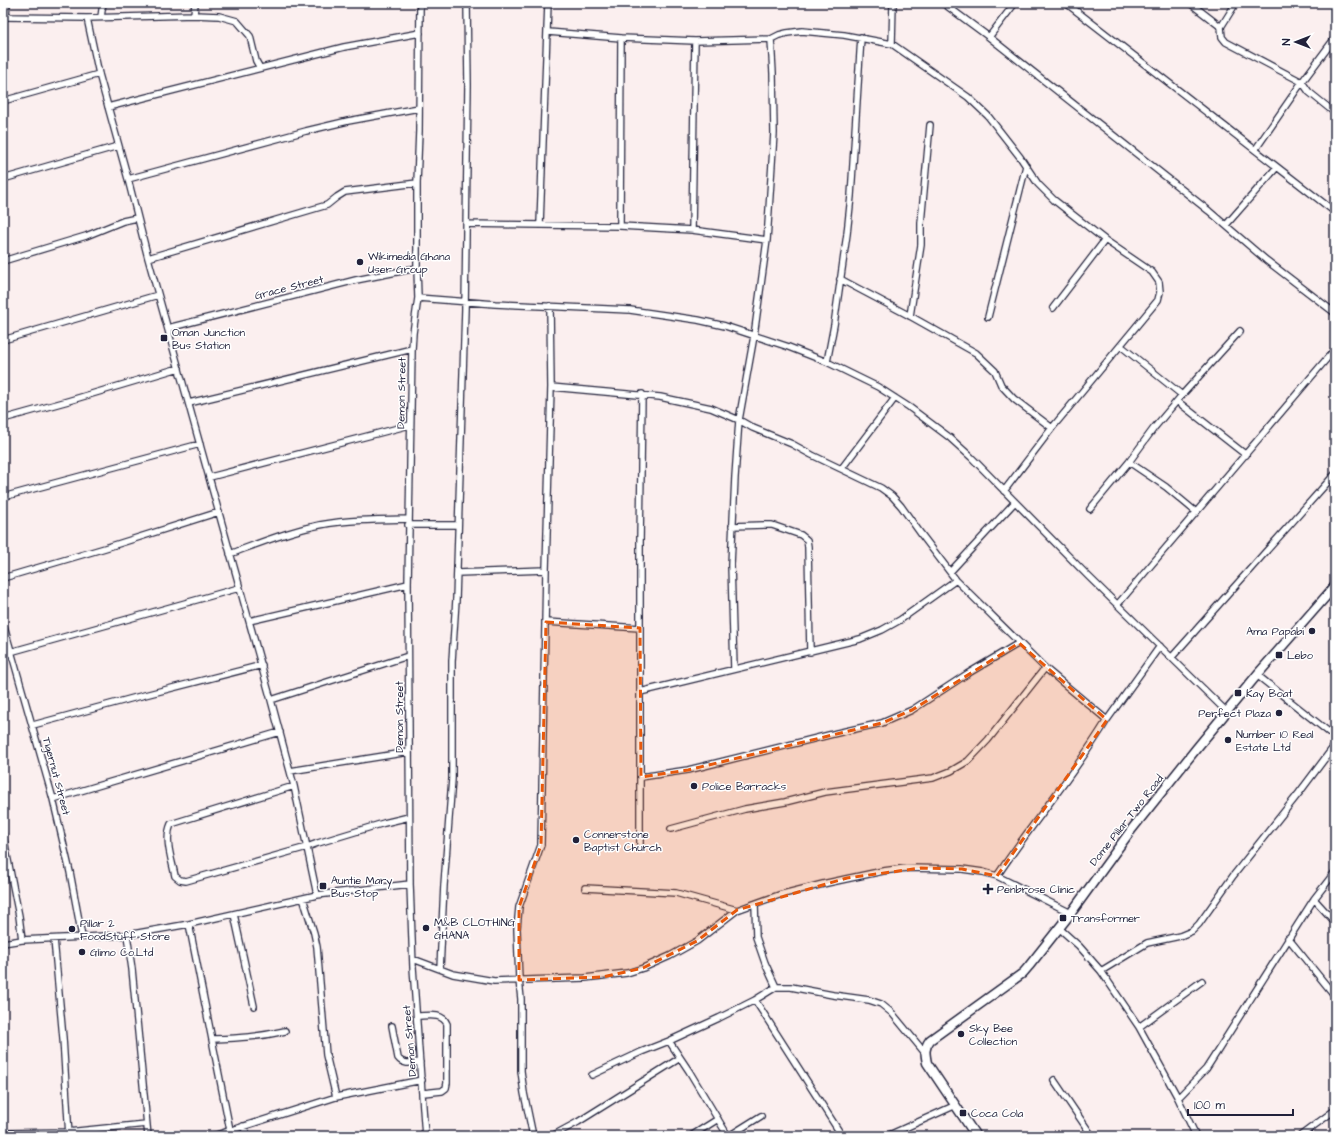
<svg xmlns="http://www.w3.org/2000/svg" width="1338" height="1139" viewBox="0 0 1338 1139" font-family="'Architects Daughter',sans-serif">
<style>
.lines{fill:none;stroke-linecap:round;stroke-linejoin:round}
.street-casing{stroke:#22223b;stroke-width:8}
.secondary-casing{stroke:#22223b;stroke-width:11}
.street{stroke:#fff;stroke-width:5.5}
.secondary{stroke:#fff;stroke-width:8}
.marked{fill:#e8590c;fill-opacity:0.2;stroke:#e8590c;stroke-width:3;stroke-dasharray:8 5;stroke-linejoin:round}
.poi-dot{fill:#22223b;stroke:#fff;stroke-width:1.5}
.labels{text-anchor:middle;stroke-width:3;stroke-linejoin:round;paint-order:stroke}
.poi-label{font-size:11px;fill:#22223b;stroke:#fff;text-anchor:start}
.street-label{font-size:11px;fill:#22223b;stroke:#fff}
</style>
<rect width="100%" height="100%" fill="#fbefef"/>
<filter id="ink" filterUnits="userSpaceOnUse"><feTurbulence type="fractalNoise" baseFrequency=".025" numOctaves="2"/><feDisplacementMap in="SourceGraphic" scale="8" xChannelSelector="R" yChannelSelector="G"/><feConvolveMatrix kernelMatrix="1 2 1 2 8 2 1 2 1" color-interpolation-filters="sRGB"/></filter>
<g filter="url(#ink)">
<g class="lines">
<g class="street-casing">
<path id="street" d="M 420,3 L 419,131 L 417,183 L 417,268 L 418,298 L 413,333 L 412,349 L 408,584 L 410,884 L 413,967 L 425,1136
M 943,3 L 989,37 L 1209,211 L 1266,260 L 1335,313
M 1066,3 L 1335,212
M 1190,3 L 1221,27 L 1222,37 L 1226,42 L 1302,82 L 1309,92 L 1335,113
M 194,15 L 195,3
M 3,17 L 87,18 L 194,15 L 219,16 L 237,21 L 250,36 L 256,61 L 260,68
M 6,17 L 7,3
M 101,17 L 103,3
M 87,18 L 99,74 L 128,179 L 148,258 L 271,700 L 294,786 L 317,895
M 1221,27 L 1236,3
M 548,32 L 621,38 L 695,41 L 771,39 L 779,35 L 787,33 L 802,31 L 844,35 L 892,44 L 968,97 L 988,116 L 1020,157 L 1038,184 L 1054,200 L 1105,240 L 1152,272 L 1159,282 L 1160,292 L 1158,300 L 1052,428 L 1004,491
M 989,37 L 1015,3
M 892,44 L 893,3
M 3,101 L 99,74
M 108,107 L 344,47 L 420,33
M 1255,150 L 1302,82 L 1335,38
M 3,179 L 118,146
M 128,179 L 306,131 L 348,121 L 419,108
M 467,224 L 620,226 L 692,230 L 767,240
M 540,224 L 548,3
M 1226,225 L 1277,167
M 620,226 L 621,38
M 692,230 L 695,41
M 148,258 L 327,205 L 337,197 L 345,192 L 417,183
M 3,261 L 86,236 L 123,221 L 137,218
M 840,279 L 910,316 L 976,353 L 995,371 L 1001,385 L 1014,399 L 1052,428
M 418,298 L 495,304 L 630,310 L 698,320 L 725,326 L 786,346 L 827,362 L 878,387 L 909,407 L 949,437 L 971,457 L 1088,576 L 1227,712
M 1053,308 L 1105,240
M 910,316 L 921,245 L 921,223 L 930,125
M 988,317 L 1026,166
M 168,328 L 356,280 L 417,268
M 3,340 L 158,295
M 1121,346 L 1182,395
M 827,362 L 834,325 L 847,234 L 851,196 L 861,37
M 551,387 L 660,397 L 711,408 L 739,420 L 753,428 L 792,444 L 812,455 L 881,488 L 892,496 L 901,506 L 921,534 L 956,580 L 1045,668 L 1107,720 C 1074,775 1032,823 997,876
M 1177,401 L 1246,455
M 189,403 L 412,349
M 3,419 L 68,401 L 179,368
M 1129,462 L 1166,487 L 1196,512
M 842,468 L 895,398
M 210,477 L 410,425
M 3,497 L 200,444
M 1090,509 L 1129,462 L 1154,428 L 1182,395 L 1240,331
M 408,525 L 458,525
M 732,526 L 764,525 L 772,525 L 801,535 L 807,540 L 808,547 L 810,652
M 230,554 C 257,544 283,533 311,527 C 342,519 376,520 408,519
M 950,572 L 1015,502
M 457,573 L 546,570
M 3,578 L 105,548 L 219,512
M 1118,604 L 1335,349
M 249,621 L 408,584
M 546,622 L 640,628
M 3,623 L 53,799 L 70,872 L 82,937
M 3,654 L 239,588
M 1172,657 L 1335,474
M 734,669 L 731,565 L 735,477 L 739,420 L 754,336 L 767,240 L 774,133 L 773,73 L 771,39
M 1257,675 L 1335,737
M 640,692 L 860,639 L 882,630 L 900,620 L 956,580
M 271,700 L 408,656
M 1107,720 L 1160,646
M 33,725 L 137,697 L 262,665
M 290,771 L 409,752
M 641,777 L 688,770 L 837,733 L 882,723 L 912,710 L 967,674 L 1019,643
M 294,786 L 171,824 C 164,840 172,860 175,876 L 180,880 L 186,881 L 307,847 L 318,843 L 384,823 L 409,817
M 53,799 L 280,732
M 671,829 L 745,809 L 785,802 L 825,792 L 933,778 L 951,771 L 968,761 L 988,740 L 1045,668
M 3,835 L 19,916 L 22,940
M 640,844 L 640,543 L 642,394
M 585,888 L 676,893 L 737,910
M 303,898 L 314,933 L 317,947 L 326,1055 L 336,1097
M 1314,899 L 1335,922
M 755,904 L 756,937 L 765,963 L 776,987
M 234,914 L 254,1006
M 189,924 L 230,1130
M 1059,928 L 1079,946 L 1101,971 L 1139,1027 L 1178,1098 L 1196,1136
M 127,935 L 132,969 L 148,1136
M 1288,938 L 1335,996
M 54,939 L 63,1038 L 69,1136
M 3,943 L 22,940 L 127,935 L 189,924 L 317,895 L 410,884
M 413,959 L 453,974 L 494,981 L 585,978 L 627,973 L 643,968 L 670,956 L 697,941 L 737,910 L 779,895 L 827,883 L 883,871 L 906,868 L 962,869 L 983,872 L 997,876 L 1071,913
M 440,969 L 444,885 L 452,779 L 452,661 L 456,600 L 465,309 L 468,85 L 467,3
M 1101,971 L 1147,943 L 1180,936 L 1192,931 L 1199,924 L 1233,876 L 1299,793 L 1335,745
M 755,1000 L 842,1136
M 417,1016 C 427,1016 442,1012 447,1024 L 447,1083 L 446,1088 L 442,1091 L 423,1093
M 392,1026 L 398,1058 C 403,1065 412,1063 420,1062
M 1139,1027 L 1202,981
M 213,1039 C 240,1038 259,1037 285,1031
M 669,1041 L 689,1071 L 728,1136
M 592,1075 L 641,1052 L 669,1041 L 719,1018 L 755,1000 L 776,987 L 791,987 L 833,995 L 869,1000 L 881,1004 L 892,1013 L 925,1053
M 1054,1080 L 1092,1136
M 1178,1098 L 1206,1069 L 1215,1055 L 1314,899 L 1335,872
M 243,1126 L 248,1136
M 3,1133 L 68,1132 L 146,1124
M 213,1136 L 336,1097 L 422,1080
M 533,1136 L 524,1093 L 521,1071 L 521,999 L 519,980 L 517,929 L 519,907 L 541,845 L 546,570 L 551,387 L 550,306
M 552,1136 L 578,1122 L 680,1058
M 691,1136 L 718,1119
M 729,1136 L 761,1116
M 887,1136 L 956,1105
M 1300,1136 L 1335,1110"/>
</g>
<g class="secondary-casing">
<path id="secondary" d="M 976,1136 L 927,1063 C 925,1053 924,1048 930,1040 L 1023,973 L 1029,966 L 1071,913 L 1132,829 L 1196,749 L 1257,675 L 1335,586"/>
</g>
<use href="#street" class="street"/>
<use href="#secondary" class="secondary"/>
</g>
</g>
<path class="marked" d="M 546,622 L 640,628 L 641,777 L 688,770 L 882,723 L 912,710 L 1019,643 L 1107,720 L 997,876 L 962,869 L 921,868 L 847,878 L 737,910 L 697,941 L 643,968 L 603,977 L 519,980 L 519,907 L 541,845 Z"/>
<g class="poi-dot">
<circle cx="360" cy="262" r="4"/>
<rect x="160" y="334" width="8" height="8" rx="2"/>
<circle cx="1312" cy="631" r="4"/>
<rect x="1275" y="651" width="8" height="8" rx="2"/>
<rect x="1234" y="689" width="8" height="8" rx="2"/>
<circle cx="1279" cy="713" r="4"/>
<circle cx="1228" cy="740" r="4"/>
<circle cx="694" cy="786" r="4"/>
<circle cx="576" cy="840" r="4"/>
<rect x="319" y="882" width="8" height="8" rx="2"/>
<path d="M986 883h4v4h4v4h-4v4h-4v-4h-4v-4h4z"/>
<rect x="1059" y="914" width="8" height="8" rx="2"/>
<circle cx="426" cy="928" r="4"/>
<circle cx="72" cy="929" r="4"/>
<circle cx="82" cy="952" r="4"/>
<circle cx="961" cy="1034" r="4"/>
<rect x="959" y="1109" width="8" height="8" rx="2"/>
</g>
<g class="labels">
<g class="poi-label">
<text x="368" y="260">Wikimedia Ghana<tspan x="368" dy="13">User Group</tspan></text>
<text x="172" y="336">Oman Junction<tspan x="172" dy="13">Bus Station</tspan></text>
<text x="1304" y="635" text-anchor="end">Ama Papabi</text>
<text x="1287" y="659">Lebo</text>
<text x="1246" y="697">Kay Boat</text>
<text x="1271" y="717" text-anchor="end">Perfect Plaza</text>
<text x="1236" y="738">Number 10 Real<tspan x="1236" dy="13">Estate Ltd</tspan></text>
<text x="702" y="790">Police Barracks</text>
<text x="584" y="838">Connerstone<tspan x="584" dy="13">Baptist Church</tspan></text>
<text x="331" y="884">Auntie Mary<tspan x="331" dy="13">Bus Stop</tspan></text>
<text x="997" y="893">Penbrose Clinic</text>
<text x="1071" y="922">Transformer</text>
<text x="434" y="926">M&amp;B CLOTHING<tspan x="434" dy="13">GHANA</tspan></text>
<text x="80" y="927">Pillar 2<tspan x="80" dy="13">FoodStuff Store</tspan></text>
<text x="90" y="956">Glimo Co.Ltd</text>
<text x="969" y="1032">Sky Bee<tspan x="969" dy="13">Collection</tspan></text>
<text x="971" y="1117">Coca Cola</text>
</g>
<g class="street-label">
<text transform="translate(289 287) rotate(-14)" y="4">Grace Street</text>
<text transform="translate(401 393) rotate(-89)" y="4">Demon Street</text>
<text transform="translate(399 717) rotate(-90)" y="4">Demon Street</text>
<text transform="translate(57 776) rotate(75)" y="4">Tigernut Street</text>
<text transform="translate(1126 820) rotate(-52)" y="4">Dome Pillar Two Road</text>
<text transform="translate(409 1041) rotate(-95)" y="4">Demon Street</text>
</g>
</g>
<rect width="1338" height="1139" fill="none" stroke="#fff" stroke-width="16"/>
<rect x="8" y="8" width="1322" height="1123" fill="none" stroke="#22223b" stroke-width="1.5" filter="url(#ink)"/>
<g transform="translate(1296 42) rotate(270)" stroke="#ffffff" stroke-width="3" paint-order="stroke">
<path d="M0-3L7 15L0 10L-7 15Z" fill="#22223b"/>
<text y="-6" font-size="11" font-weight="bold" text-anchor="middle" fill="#22223b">N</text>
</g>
<path d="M1188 1109v6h105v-6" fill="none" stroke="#22223b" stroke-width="2"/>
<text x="1194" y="1109" font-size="12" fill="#22223b" stroke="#ffffff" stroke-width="3" paint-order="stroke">100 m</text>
</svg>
